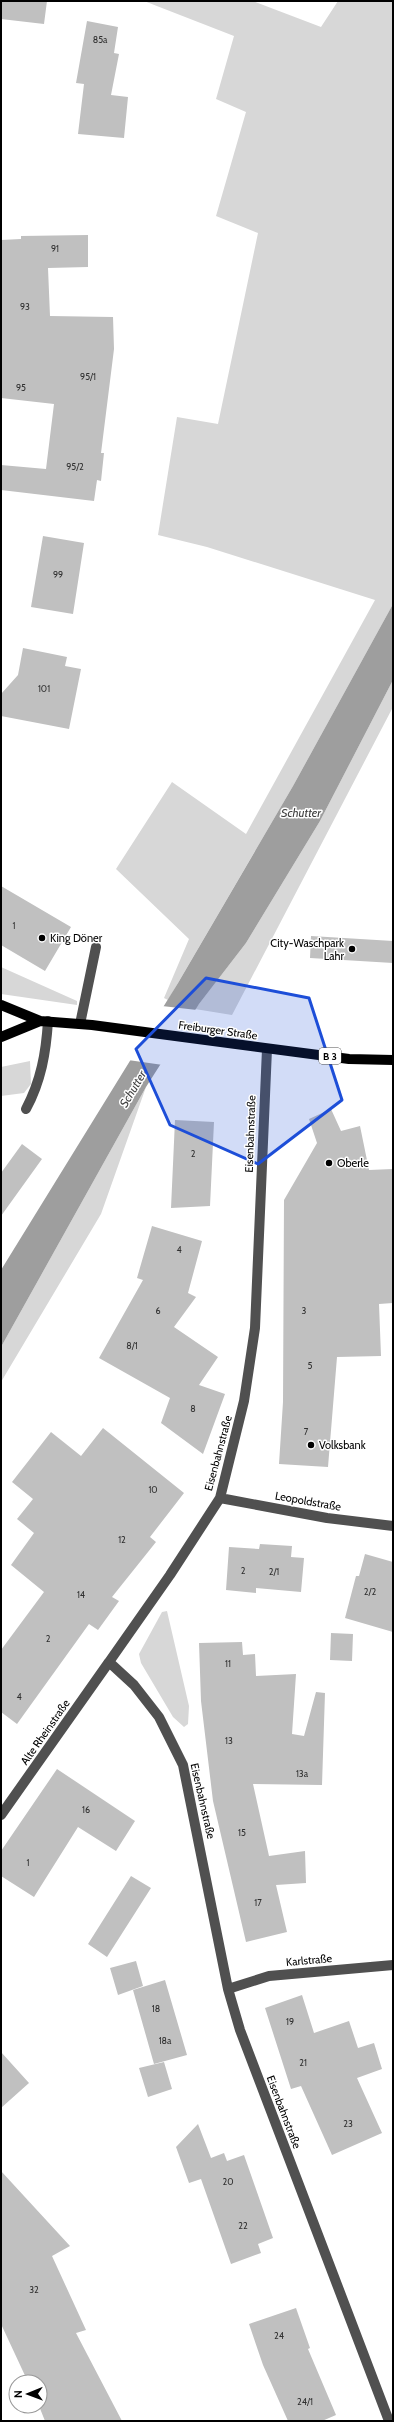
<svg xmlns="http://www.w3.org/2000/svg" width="394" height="2422" viewBox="0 0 394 2422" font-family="Cabin,sans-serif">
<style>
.green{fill:#d7d7d7}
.water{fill:#9e9e9e}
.pier{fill:#fff}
.building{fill:#c0c0c0}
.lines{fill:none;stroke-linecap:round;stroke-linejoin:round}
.minor{stroke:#505050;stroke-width:10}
.major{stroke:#000;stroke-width:10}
.marked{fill:#1d4ed8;fill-opacity:0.2;stroke:#1d4ed8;stroke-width:3;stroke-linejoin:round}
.poi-dot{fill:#000;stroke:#fff;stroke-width:1.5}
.labels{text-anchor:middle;stroke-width:3;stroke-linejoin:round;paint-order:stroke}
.number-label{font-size:9px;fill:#303030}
.shield{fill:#fff;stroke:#4c4c4c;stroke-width:1}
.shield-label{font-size:10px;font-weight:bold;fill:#000}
.poi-label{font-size:11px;fill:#000;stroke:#fff;text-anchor:start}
.street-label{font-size:11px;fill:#000;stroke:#fff}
.water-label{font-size:12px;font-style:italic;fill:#3f3f3f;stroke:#fff}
</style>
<rect width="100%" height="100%" fill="#fff"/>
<path class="green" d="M 144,1 L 253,1 L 321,27 L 338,1 L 393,1 L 393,604 L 293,786 L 168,1000 L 164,998 L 189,939 L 116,869 L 172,782 L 246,834 L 375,600 L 207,547 L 158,535 L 177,417 L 218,424 L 258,233 L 216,216 L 246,112 L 216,99 L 234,36 Z
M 393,680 L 393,707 L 232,1015 L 195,1009 L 246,943 L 320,821 Z
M 1,967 L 77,1001 L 77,1005 L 1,994 Z
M 30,1061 L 31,1084 L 24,1093 L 1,1096 L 1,1067 Z
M 146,1087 L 101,1214 L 1,1382 L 1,1347 Z
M 167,1611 L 189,1706 L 188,1724 L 184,1727 L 173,1717 L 141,1663 L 139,1654 L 162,1612 Z"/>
<path class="water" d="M 393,604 L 393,680 L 320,821 L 246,943 L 199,1004 L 146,1087 L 1,1347 L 1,1270 L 178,983 L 293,786 Z"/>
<path class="pier" d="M 162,1006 L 197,1010 L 163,1065 L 128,1060 Z"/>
<path class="building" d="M 1,1 L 47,1 L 44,24 L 1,19 Z
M 87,21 L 118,27 L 114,53 L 119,54 L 111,95 L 128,97 L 124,138 L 78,134 L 84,84 L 76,83 Z
M 88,235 L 88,267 L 48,268 L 50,316 L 113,317 L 114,349 L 101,453 L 104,453 L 101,481 L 97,480 L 94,501 L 1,490 L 1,465 L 46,469 L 54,404 L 1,398 L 1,240 L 21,239 L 21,236 Z
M 43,536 L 84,543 L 73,614 L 31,607 Z
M 23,648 L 67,657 L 65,666 L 81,669 L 69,729 L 1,716 L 1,694 L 18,675 Z
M 1,886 L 71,927 L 45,971 L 1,945 Z
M 311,936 L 393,941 L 393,963 L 310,958 Z
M 331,1109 L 341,1131 L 360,1126 L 369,1170 L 393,1169 L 393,1303 L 379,1304 L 381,1356 L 337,1357 L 328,1467 L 279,1464 L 283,1402 L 284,1200 L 317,1143 L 309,1119 Z
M 175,1120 L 214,1122 L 210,1206 L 171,1208 Z
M 22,1144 L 42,1159 L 1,1216 L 1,1173 Z
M 152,1226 L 202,1241 L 188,1293 L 196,1297 L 174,1327 L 218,1357 L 199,1385 L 225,1394 L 203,1454 L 161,1423 L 170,1398 L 99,1358 L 143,1280 L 137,1278 Z
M 103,1428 L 184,1493 L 150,1537 L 156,1542 L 112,1597 L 119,1601 L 98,1630 L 89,1624 L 17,1724 L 1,1712 L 1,1650 L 44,1592 L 11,1565 L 34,1533 L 17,1519 L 33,1499 L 12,1482 L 51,1432 L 81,1456 Z
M 260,1544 L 292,1546 L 291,1557 L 304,1558 L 301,1592 L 256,1588 L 256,1593 L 226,1590 L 229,1547 L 259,1549 Z
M 365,1554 L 393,1562 L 393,1632 L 345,1618 L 356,1576 L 359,1576 Z
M 331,1633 L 353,1634 L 352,1661 L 330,1660 Z
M 242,1642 L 243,1655 L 255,1654 L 256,1676 L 296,1674 L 292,1734 L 304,1736 L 316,1692 L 325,1693 L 322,1785 L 253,1784 L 269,1856 L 305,1851 L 306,1883 L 276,1885 L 287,1932 L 246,1942 L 213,1801 L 201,1701 L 199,1643 Z
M 57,1769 L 135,1821 L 116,1851 L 78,1827 L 34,1897 L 1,1876 L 1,1851 Z
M 131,1876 L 151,1888 L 107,1957 L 88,1944 Z
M 136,1961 L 143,1986 L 118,1995 L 110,1968 Z
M 165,1980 L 187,2055 L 154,2064 L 133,1990 Z
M 302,1995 L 314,2033 L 349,2021 L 358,2048 L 374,2043 L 382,2069 L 357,2078 L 382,2133 L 332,2155 L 301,2086 L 291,2089 L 265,2008 Z
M 1,2052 L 29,2083 L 1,2108 Z
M 164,2062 L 172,2089 L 148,2097 L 139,2068 Z
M 198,2124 L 211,2158 L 224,2153 L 227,2161 L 244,2155 L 273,2238 L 258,2244 L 261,2253 L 231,2264 L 201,2179 L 189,2183 L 176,2147 Z
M 1,2171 L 70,2246 L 52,2256 L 86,2330 L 76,2333 L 122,2421 L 45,2421 L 39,2406 L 40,2382 L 28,2382 L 1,2324 Z
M 296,2308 L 310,2348 L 308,2349 L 336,2415 L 322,2421 L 288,2421 L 263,2365 L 249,2324 Z"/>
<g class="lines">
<path class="minor" d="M 80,1024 L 96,947
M 267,1049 L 255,1328 L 244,1401 L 220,1498 L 170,1575 L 109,1662 L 134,1685 L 159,1717 L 183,1765 L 228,1989 L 240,2030 L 389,2421
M 26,1109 C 41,1081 46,1053 48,1021
M 220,1498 L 327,1518 L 393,1526
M 1,1815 L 109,1662
M 228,1989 L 269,1976 L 393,1965"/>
<path class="major" d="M 1,1005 L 40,1021 L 92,1025 L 349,1059 L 393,1060
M 1,1037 L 40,1021"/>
</g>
<path class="marked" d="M 206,978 L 309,998 L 342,1100 L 258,1164 L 170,1125 L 136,1049 Z"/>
<g class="poi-dot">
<circle cx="42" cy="938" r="4"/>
<circle cx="352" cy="949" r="4"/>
<circle cx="329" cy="1163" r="4"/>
<circle cx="311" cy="1445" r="4"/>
</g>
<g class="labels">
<g class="number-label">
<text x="100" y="43">85a</text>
<text x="55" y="252">91</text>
<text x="25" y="310">93</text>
<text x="88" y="380">95/1</text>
<text x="21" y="391">95</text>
<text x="75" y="470">95/2</text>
<text x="58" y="578">99</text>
<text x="44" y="692">101</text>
<text x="14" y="929">1</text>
<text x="193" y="1157">2</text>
<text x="179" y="1253">4</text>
<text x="158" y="1314">6</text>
<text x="304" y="1314">3</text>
<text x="132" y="1349">8/1</text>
<text x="310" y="1369">5</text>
<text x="193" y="1412">8</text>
<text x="306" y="1435">7</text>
<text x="153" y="1493">10</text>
<text x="122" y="1543">12</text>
<text x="243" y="1574">2</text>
<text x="274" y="1575">2/1</text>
<text x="370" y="1595">2/2</text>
<text x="81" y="1598">14</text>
<text x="48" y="1642">2</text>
<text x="228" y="1667">11</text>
<text x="19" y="1700">4</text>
<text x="229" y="1744">13</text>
<text x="302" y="1777">13a</text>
<text x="86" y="1813">16</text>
<text x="242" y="1836">15</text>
<text x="28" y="1866">1</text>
<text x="258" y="1906">17</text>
<text x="156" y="2012">18</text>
<text x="290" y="2025">19</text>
<text x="165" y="2044">18a</text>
<text x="303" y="2066">21</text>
<text x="348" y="2127">23</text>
<text x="228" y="2185">20</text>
<text x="243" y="2229">22</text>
<text x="34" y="2293">32</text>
<text x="279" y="2339">24</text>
<text x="305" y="2405">24/1</text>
</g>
<rect class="shield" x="319" y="1048" width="22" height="16" rx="3"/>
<g class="shield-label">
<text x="330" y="1060">B 3</text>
</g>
<g class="poi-label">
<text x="50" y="942">King Döner</text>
<text x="344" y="947" text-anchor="end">City-Waschpark<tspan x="344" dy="13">Lahr</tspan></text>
<text x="337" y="1167">Oberle</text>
<text x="319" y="1449">Volksbank</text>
</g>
<g class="street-label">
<text transform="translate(218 1030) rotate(8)" y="4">Freiburger Straße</text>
<text transform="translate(250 1134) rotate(-88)" y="4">Eisenbahnstraße</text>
<text transform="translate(218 1453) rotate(-75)" y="4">Eisenbahnstraße</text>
<text transform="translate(308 1501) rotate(10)" y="4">Leopoldstraße</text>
<text transform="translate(45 1732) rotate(-55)" y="4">Alte Rheinstraße</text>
<text transform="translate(203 1801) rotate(77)" y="4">Eisenbahnstraße</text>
<text transform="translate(309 1960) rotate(-5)" y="4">Karlstraße</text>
<text transform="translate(284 2112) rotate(69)" y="4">Eisenbahnstraße</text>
</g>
<g class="water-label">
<text x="301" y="817">Schutter</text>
<text transform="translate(133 1089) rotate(-59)" y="4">Schutter</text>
</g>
</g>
<rect width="394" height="2422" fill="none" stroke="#000000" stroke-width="4"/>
<g transform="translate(28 2394) rotate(269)"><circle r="19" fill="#ffffff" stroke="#999999"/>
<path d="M0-3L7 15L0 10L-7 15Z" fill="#000000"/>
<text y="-6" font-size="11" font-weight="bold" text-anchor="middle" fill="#000000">N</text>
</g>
</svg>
